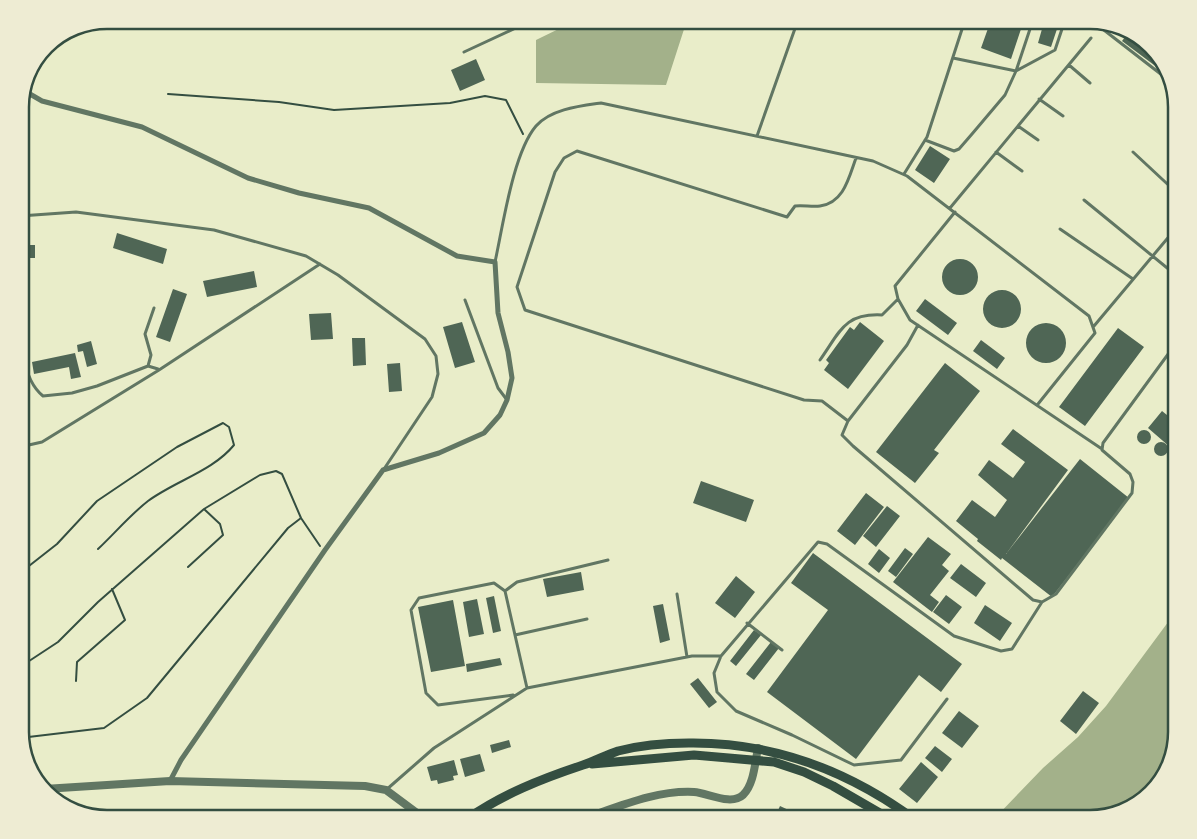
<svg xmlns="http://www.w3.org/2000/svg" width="1197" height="839" viewBox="0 0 1197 839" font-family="Barlow,sans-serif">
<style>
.water{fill:#a3b18a}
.building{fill:#4f6655}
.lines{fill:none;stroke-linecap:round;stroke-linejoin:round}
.path{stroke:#344e41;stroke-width:2}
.service{stroke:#617663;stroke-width:3}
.minor{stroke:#617663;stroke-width:5}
.tertiary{stroke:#617663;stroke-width:8}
.secondary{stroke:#344e41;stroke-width:9}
.rim{fill:none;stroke:#344e41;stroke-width:2.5}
</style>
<rect width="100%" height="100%" fill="#e9edc9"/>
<path class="water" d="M 577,20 L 687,20 L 666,85 L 536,83 L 536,40 Z
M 1177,610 L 1177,732 L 1159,785 L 1129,810 L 1090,819 L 994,819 L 1043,768 L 1078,737 L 1106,706 Z"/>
<path class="building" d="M 991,20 L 1024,20 L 1011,59 L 981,48 Z
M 1040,20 L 1060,20 L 1051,47 L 1038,43 L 1042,29 L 1038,27 Z
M 1128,33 L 1143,38 L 1168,68 L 1170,77 L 1122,41 Z
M 476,59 L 485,80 L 460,91 L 451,70 Z
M 930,146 L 950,159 L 934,183 L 915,170 Z
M 117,233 L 167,249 L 163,264 L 113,248 Z
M 20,241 L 26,241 L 26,245 L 35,245 L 35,258 L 26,258 L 26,261 L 20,261 Z
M942 277a18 18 0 1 1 36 0a18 18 0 1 1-36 0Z
M 254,271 L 257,287 L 207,297 L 203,281 Z
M 173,289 L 187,294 L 170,342 L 156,337 Z
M983 309a19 19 0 1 1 38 0a19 19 0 1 1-38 0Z
M 925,299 L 957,323 L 948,335 L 916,311 Z
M 331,313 L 333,339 L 311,340 L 309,314 Z
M 462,322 L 475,362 L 455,368 L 443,327 Z
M 860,322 L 884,341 L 848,389 L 824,370 L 829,363 L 826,360 L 850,327 L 854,330 Z
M1026 343a20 20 0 1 1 40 0a20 20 0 1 1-40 0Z
M 1118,328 L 1144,347 L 1085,426 L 1059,407 Z
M 352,338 L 365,338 L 366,365 L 353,366 Z
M 981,340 L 1005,358 L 997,369 L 973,351 Z
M 91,341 L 97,364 L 87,367 L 83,351 L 78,352 L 77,345 Z
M 75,353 L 81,377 L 71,379 L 69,367 L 34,374 L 32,362 Z
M 400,363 L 402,391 L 389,392 L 387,364 Z
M 945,363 L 980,391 L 934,450 L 939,453 L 915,483 L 876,452 Z
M 1162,411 L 1177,423 L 1177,438 L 1170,447 L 1148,428 Z
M 1013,429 L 1068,470 L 1006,554 L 1080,459 L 1129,498 L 1052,597 L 1002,558 L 1001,560 L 977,541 L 978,539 L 956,521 L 972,500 L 995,517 L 1007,500 L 978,475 L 989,460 L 1013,478 L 1025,462 L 1001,444 Z
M1137 437a7 7 0 1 1 14 0a7 7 0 1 1-14 0Z
M1154 449a7 7 0 1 1 14 0a7 7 0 1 1-14 0Z
M 701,481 L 754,500 L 746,522 L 693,503 Z
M 866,493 L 884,507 L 855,545 L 837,531 Z
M 887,506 L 900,516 L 876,547 L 863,536 Z
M 928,537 L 951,554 L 942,565 L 949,571 L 930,595 L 939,602 L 932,612 L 893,582 Z
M 905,548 L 913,554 L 896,577 L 888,571 Z
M 879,549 L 890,558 L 879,573 L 868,564 Z
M 813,553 L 962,664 L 941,692 L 919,675 L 856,759 L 767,692 L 828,610 L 791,583 Z
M 961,564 L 986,583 L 976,597 L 950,578 Z
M 581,572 L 584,590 L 547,597 L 543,579 Z
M 736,576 L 755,592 L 735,618 L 715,603 Z
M 946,595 L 962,607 L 949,624 L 933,612 Z
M 494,596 L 501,631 L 493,633 L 486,598 Z
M 477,599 L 484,634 L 469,637 L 463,602 Z
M 453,600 L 465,666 L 431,672 L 418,607 Z
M 663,604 L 670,640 L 660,643 L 653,606 Z
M 985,605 L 1012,623 L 1000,641 L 974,623 Z
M 754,630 L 761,635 L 736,666 L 730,661 Z
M 771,642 L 779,648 L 754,680 L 746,674 Z
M 500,658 L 502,665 L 467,672 L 466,664 Z
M 698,678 L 717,702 L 709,708 L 690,684 Z
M 1083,691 L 1099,703 L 1076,734 L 1060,721 Z
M 959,711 L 979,726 L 962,748 L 942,733 Z
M 509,740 L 511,747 L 492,753 L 490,745 Z
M 935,746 L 952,759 L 942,772 L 925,758 Z
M 480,754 L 485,771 L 465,777 L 460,759 Z
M 454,760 L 458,775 L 453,776 L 454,780 L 438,784 L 437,780 L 431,781 L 427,767 Z
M 921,762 L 938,777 L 917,803 L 899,789 Z
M 780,806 L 808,819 L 774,819 Z
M 751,813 L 764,819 L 749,819 Z
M 667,815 L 685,818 L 685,819 L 667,819 Z"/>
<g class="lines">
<path class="path" d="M 168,94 L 279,102 L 334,110 L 450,103 L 485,96 L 506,100 L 523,134
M 188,567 L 223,535 L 220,524 L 204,509
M 20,573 L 57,544 L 97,501 L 177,447 L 223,423 L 229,427 L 234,445 C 213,471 175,481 148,501 C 130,515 114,534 98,549
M 20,667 L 58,642 L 98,602 L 204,509 L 260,475 L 276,471 L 282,474 L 301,518
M 76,681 L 77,662 L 125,620 L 112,589
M 20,738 L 104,728 L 147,698 L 288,528 L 301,518 L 320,546"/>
<path class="service" d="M 1102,24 L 1100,27 L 1171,82
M 464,52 L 533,20
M 953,58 L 1016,71 L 1055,50 L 1065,20
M 1069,65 L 1090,83
M 1039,99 L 1063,116
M 1018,126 L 1038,140
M 757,136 L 798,20
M 925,140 L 954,151 L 959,149 L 972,134 L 1005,95 L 1016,71 L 1033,20
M 996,152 L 1022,171
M 1133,152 L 1177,193
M 904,174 L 927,137 L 965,20
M 1084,200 L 1177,276
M 950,208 L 1091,38
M 955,212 L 895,286 L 898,299 L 910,320 L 1102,449
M 20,216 L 76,212 L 214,230 L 306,256 L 338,275 L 425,339 L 436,356 L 438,374 L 432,397 L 384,469
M 1060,229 L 1133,279
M 495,262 C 503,226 513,153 536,126 C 551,109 580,106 601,103 L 873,161 L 907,176 L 1089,316 L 1095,333 L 1038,404
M 465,300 L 498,388 L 507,400
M 918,325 L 907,345 L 848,421 L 842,435 L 853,446 L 1033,600 L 1042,602 L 1056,594 L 1132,493 L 1133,482 L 1130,474 L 1102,450 L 1103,443 L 1177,342
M 1094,326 L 1177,227
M 820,360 C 840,332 844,313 882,315 L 898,299
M 24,361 C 28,375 32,387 43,396 L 72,393 L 97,386 L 148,366 L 158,369
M 148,366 L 151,355 L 145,334 L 154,308
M 848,421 L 822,401 L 804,400 L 525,310 L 517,287 L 555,172 L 564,158 L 577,151 L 787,217 L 795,206 C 803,205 812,207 820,206 C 844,203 849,177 856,158
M 20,447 L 42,442 L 159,370 L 320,264
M 505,591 L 517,582 L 608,560
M 677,594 L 687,657
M 747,623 L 782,650
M 515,635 L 587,619
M 513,695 L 438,705 L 426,693 L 411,610 L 419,598 L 494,583 L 505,591 L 527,688
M 947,699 L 901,760 L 854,765 L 792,735 L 736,711 L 717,692 L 714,673 L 721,656 L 818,542 L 827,544 L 954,636 L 1001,651 L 1012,649 L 1042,602
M 386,790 L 434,748 L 527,688 L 692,656 L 721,656"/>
<path class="minor" d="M 23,90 L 42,101 L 142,127 L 248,178 L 299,193 L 369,208 L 457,256 L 495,262 L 498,313 L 508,352 L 512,378 L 507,400 L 500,415 L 484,433 L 439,453 L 383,470 L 325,550 L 181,760 L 170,781"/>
<path class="tertiary" d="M 44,789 L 170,781 L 365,786 L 386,790 L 425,819
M 582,819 C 618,807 656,790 694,792 C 708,793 731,806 743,795 C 754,785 755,762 758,748"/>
<path class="secondary" d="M 592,764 L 694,755 L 774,762 L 804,772 L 833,786 L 890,819
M 467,819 C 503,794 541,779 583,765 C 595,761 606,755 618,751 C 641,745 666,743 689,743 C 773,742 847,770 914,819"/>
</g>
<path d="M0 0H1197V839H0ZM107 29H1090A78 78 0 0 1 1168 107V732A78 78 0 0 1 1090 810H107A78 78 0 0 1 29 732V107A78 78 0 0 1 107 29Z" fill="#eeecd3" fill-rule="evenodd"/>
<path class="rim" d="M107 29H1090A78 78 0 0 1 1168 107V732A78 78 0 0 1 1090 810H107A78 78 0 0 1 29 732V107A78 78 0 0 1 107 29Z"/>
</svg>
